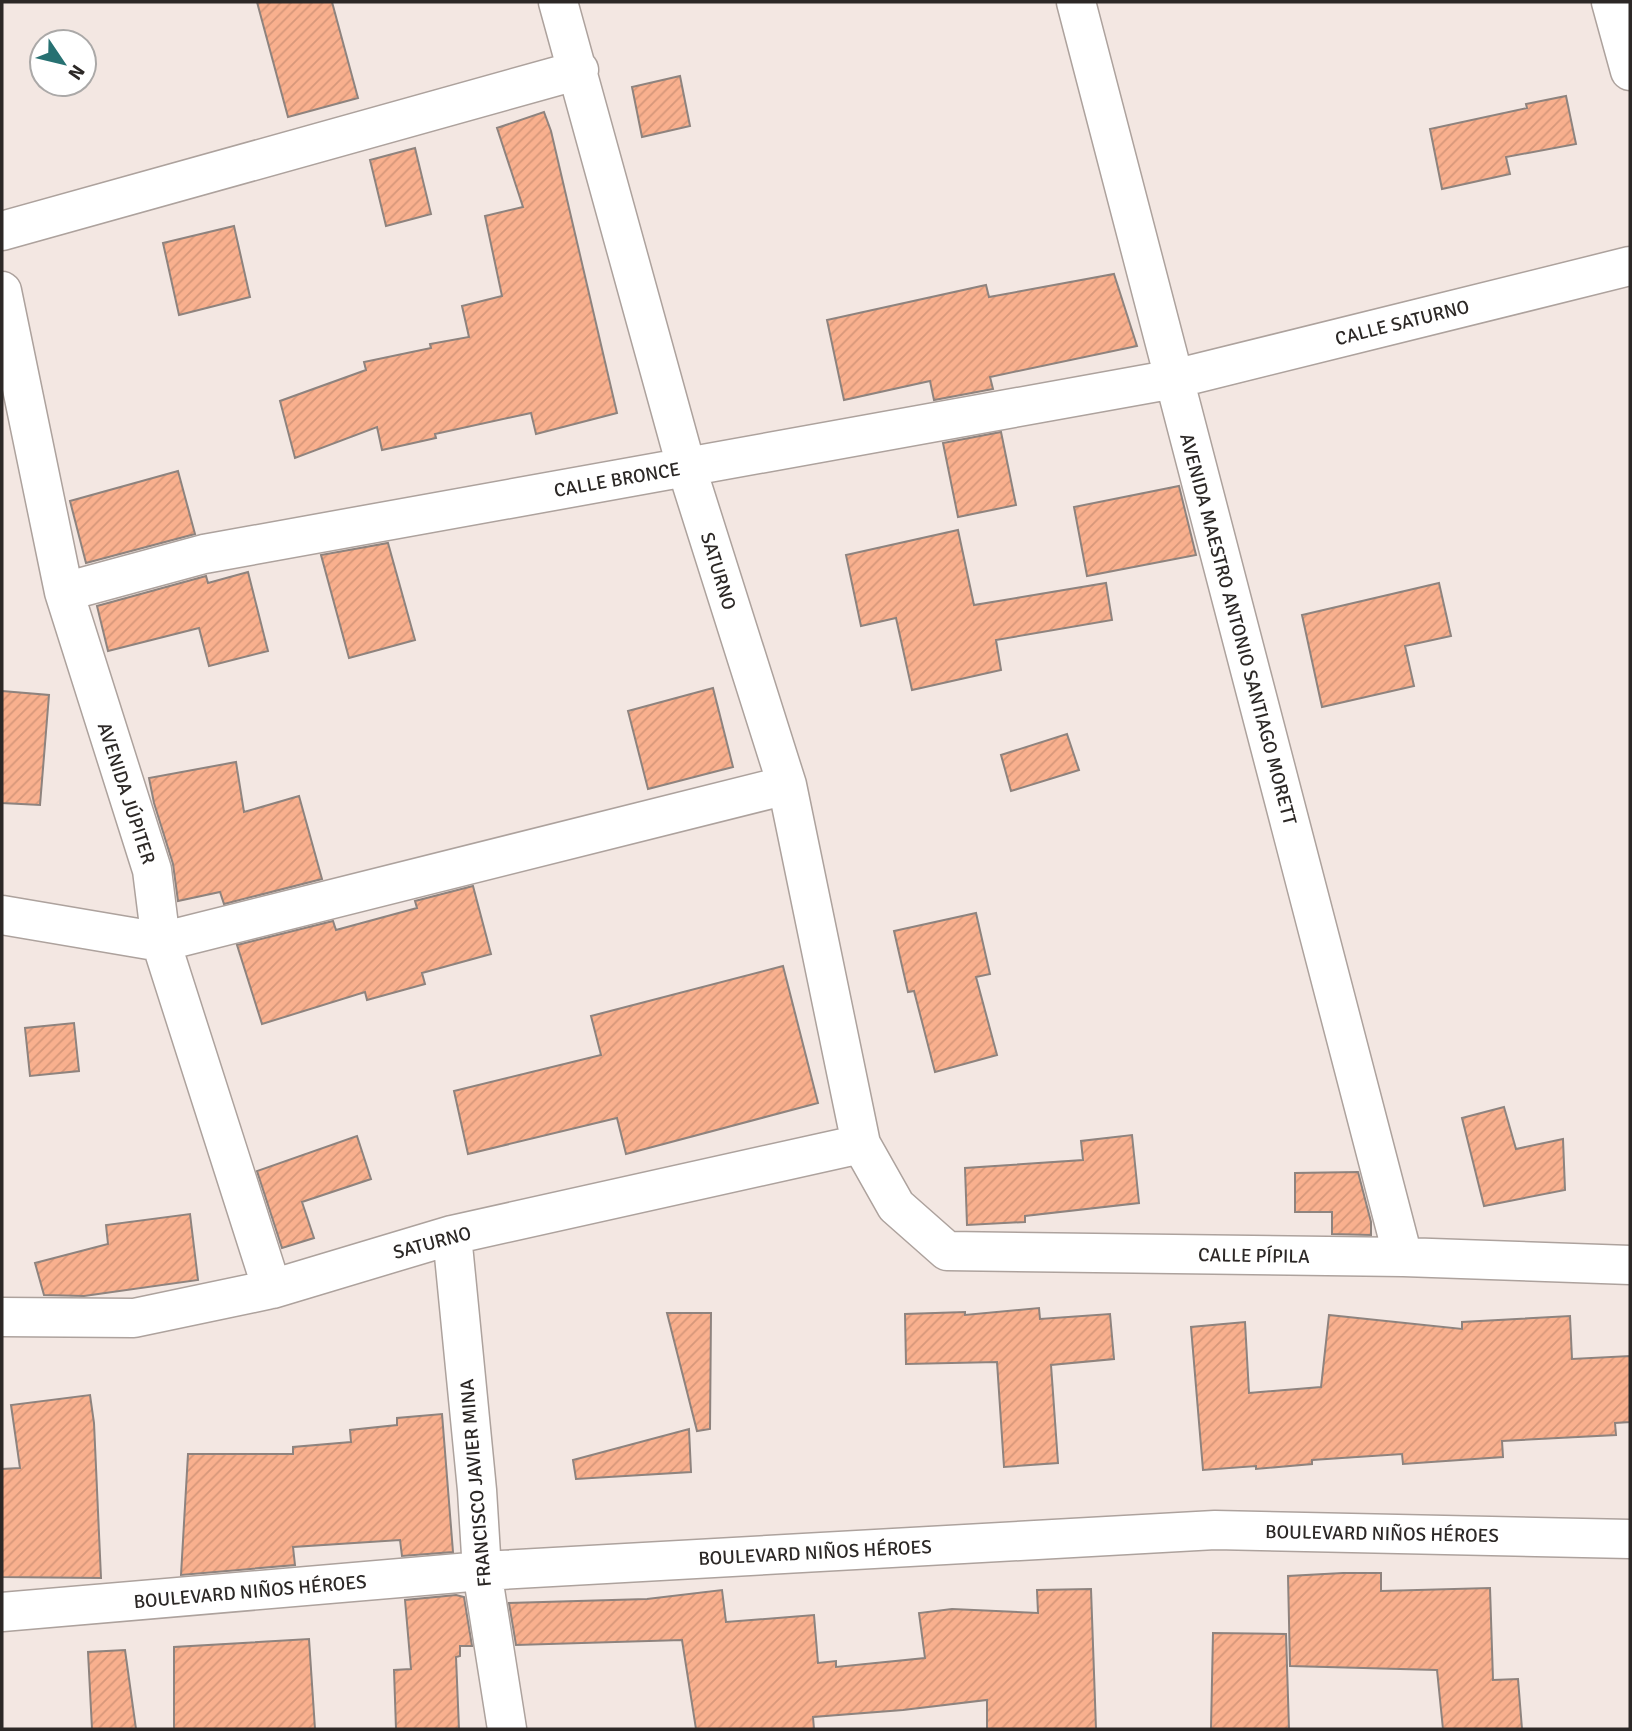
<svg xmlns="http://www.w3.org/2000/svg" width="1632" height="1731" viewBox="0 0 1632 1731" font-family="Signika,sans-serif">
<style>
.building{fill:url(#building-hatch);stroke:#8e837e;stroke-width:2}
.lines{fill:none;stroke-linecap:round;stroke-linejoin:round}
.minor-casing{stroke:#ada29d;stroke-width:41}
.minor{stroke:#fff;stroke-width:38}
.labels{text-anchor:middle;stroke-width:6;stroke-linejoin:round;paint-order:stroke}
.street-label{font-size:19px;fill:#2c2826;stroke:#fff}
</style>
<defs>
<pattern id="building-hatch" width="6" height="6" patternUnits="userSpaceOnUse" patternTransform="scale(1.75)"><rect width="6" height="6" fill="#f9b08e"/><path d="M-1 1l2-2M0 6l6-6M5 7l2-2" fill="none" stroke="#d6977a"/></pattern>
</defs>
<rect width="100%" height="100%" fill="#f3e7e2"/>
<path class="building" d="M 257,2 L 332,2 L 358,98 L 288,117 Z
M 680,76 L 690,126 L 642,137 L 632,87 Z
M 1566,96 L 1576,144 L 1506,157 L 1510,174 L 1442,189 L 1430,129 L 1527,108 L 1526,104 Z
M 544,112 L 551,131 L 617,413 L 536,434 L 531,413 L 435,434 L 436,438 L 382,450 L 377,427 L 295,458 L 280,401 L 366,370 L 364,362 L 431,348 L 430,344 L 469,337 L 462,306 L 502,296 L 485,216 L 523,207 L 497,128 Z
M 415,148 L 431,214 L 386,226 L 370,160 Z
M 234,226 L 250,297 L 179,315 L 163,243 Z
M 1114,274 L 1137,346 L 990,377 L 993,389 L 934,400 L 930,381 L 844,400 L 827,320 L 986,285 L 989,297 Z
M 1001,432 L 1016,505 L 958,517 L 943,443 Z
M 178,471 L 195,534 L 86,563 L 70,501 Z
M 1179,486 L 1196,555 L 1087,576 L 1074,507 Z
M 958,530 L 974,605 L 1106,583 L 1112,620 L 996,640 L 1001,670 L 912,690 L 896,618 L 861,626 L 846,555 Z
M 388,543 L 415,640 L 349,658 L 321,555 Z
M 248,572 L 268,651 L 209,666 L 199,628 L 108,651 L 97,606 L 206,576 L 208,583 Z
M 1439,583 L 1451,636 L 1405,646 L 1414,686 L 1322,707 L 1302,615 Z
M 713,688 L 733,767 L 648,789 L 628,711 Z
M 2,691 L 49,695 L 40,805 L 2,803 Z
M 1067,734 L 1079,770 L 1011,791 L 1001,755 Z
M 236,762 L 244,812 L 299,796 L 322,879 L 224,904 L 220,892 L 178,901 L 173,864 L 154,803 L 149,778 Z
M 473,886 L 491,954 L 422,973 L 425,984 L 367,1000 L 365,992 L 262,1024 L 237,945 L 333,921 L 336,930 L 417,908 L 415,901 Z
M 976,913 L 990,974 L 976,977 L 997,1055 L 935,1072 L 914,991 L 908,992 L 894,931 Z
M 783,966 L 818,1103 L 626,1154 L 617,1118 L 468,1154 L 454,1091 L 601,1055 L 591,1016 Z
M 74,1023 L 79,1071 L 30,1076 L 25,1028 Z
M 1504,1107 L 1516,1149 L 1563,1139 L 1565,1190 L 1484,1206 L 1462,1118 Z
M 1132,1135 L 1139,1203 L 1025,1216 L 1025,1222 L 967,1225 L 965,1168 L 1083,1160 L 1081,1141 Z
M 357,1136 L 371,1179 L 302,1202 L 314,1238 L 282,1248 L 257,1171 Z
M 1358,1172 L 1371,1222 L 1371,1235 L 1332,1234 L 1332,1212 L 1295,1212 L 1295,1173 Z
M 190,1214 L 198,1280 L 84,1296 L 44,1295 L 35,1263 L 108,1244 L 106,1225 Z
M 1039,1308 L 1040,1319 L 1110,1314 L 1114,1359 L 1051,1365 L 1058,1463 L 1004,1467 L 997,1362 L 906,1364 L 905,1314 L 965,1312 L 965,1315 Z
M 667,1313 L 711,1313 L 710,1429 L 697,1431 Z
M 1329,1315 L 1462,1329 L 1462,1322 L 1570,1316 L 1572,1359 L 1630,1356 L 1630,1422 L 1615,1423 L 1616,1435 L 1502,1441 L 1503,1457 L 1403,1464 L 1402,1454 L 1312,1460 L 1312,1464 L 1256,1469 L 1256,1466 L 1203,1470 L 1191,1327 L 1245,1322 L 1249,1393 L 1321,1387 Z
M 90,1395 L 94,1423 L 101,1578 L 2,1577 L 2,1469 L 20,1468 L 11,1405 Z
M 442,1414 L 453,1552 L 402,1556 L 400,1540 L 293,1547 L 295,1565 L 181,1575 L 188,1454 L 293,1454 L 293,1447 L 351,1442 L 350,1430 L 397,1425 L 397,1418 Z
M 689,1429 L 691,1472 L 576,1479 L 573,1460 Z
M 1343,1573 L 1381,1573 L 1381,1591 L 1490,1588 L 1493,1680 L 1518,1679 L 1522,1729 L 1443,1729 L 1437,1670 L 1290,1666 L 1288,1576 Z
M 1091,1589 L 1096,1729 L 987,1729 L 987,1700 L 903,1710 L 813,1717 L 814,1729 L 696,1729 L 682,1640 L 516,1645 L 509,1603 L 647,1599 L 722,1590 L 726,1622 L 814,1615 L 818,1663 L 836,1661 L 836,1667 L 925,1658 L 919,1613 L 952,1609 L 1038,1613 L 1037,1590 Z
M 456,1595 L 464,1597 L 472,1646 L 460,1646 L 460,1656 L 456,1657 L 459,1729 L 396,1729 L 394,1670 L 411,1669 L 405,1600 Z
M 1213,1633 L 1286,1634 L 1289,1729 L 1211,1729 Z
M 309,1639 L 315,1729 L 174,1729 L 174,1647 Z
M 125,1650 L 136,1729 L 92,1729 L 88,1652 Z"/>
<g class="lines">
<g class="minor-casing">
<path id="minor" d="M 558,2 L 686,466 L 787,785 L 861,1144 L 896,1206 L 947,1251 L 1403,1257 L 1630,1265
M 1076,2 L 1403,1257
M 1611,2 L 1630,71
M 2,231 L 579,70
M 2,291 L 64,592 L 152,870 L 161,942 L 272,1289
M 64,592 L 204,554 L 1174,379 L 1630,266
M 2,915 L 161,942 L 787,785
M 452,1235 L 477,1490 L 482,1571 L 507,1729
M 2,1317 L 134,1318 L 272,1289 L 452,1235 L 861,1144
M 2,1612 L 482,1571 L 1215,1530 L 1630,1539"/>
</g>
<use href="#minor" class="minor"/>
</g>
<g class="labels">
<g class="street-label">
<text transform="translate(1402 322) rotate(-14)" y="7">CALLE SATURNO</text>
<text transform="translate(617 479) rotate(-10)" y="7">CALLE BRONCE</text>
<text transform="translate(719 571) rotate(73)" y="7">SATURNO</text>
<text transform="translate(1239 629) rotate(75)" y="7">AVENIDA MAESTRO ANTONIO SANTIAGO MORETT</text>
<text transform="translate(127 793) rotate(72)" y="7">AVENIDA JÚPITER</text>
<text transform="translate(432 1242) rotate(-15)" y="7">SATURNO</text>
<text transform="translate(1254 1255) rotate(1)" y="7">CALLE PÍPILA</text>
<text transform="translate(475 1483) rotate(-95)" y="7">FRANCISCO JAVIER MINA</text>
<text transform="translate(1382 1533) rotate(1)" y="7">BOULEVARD NIÑOS HÉROES</text>
<text transform="translate(815 1552) rotate(-3)" y="7">BOULEVARD NIÑOS HÉROES</text>
<text transform="translate(250 1591) rotate(-5)" y="7">BOULEVARD NIÑOS HÉROES</text>
</g>
</g>
<rect width="1632" height="1731" fill="none" stroke="#2c2826" stroke-width="7"/>
<g transform="translate(63 63) rotate(125)"><circle r="33" fill="#ffffff" stroke="#aba9a8" stroke-width="2"/>
<path d="M0-5L12 26L0 18L-12 26Z" fill="#277172"/>
<text y="-10" font-size="19" font-weight="bold" text-anchor="middle" fill="#2c2826">N</text>
</g>
</svg>
